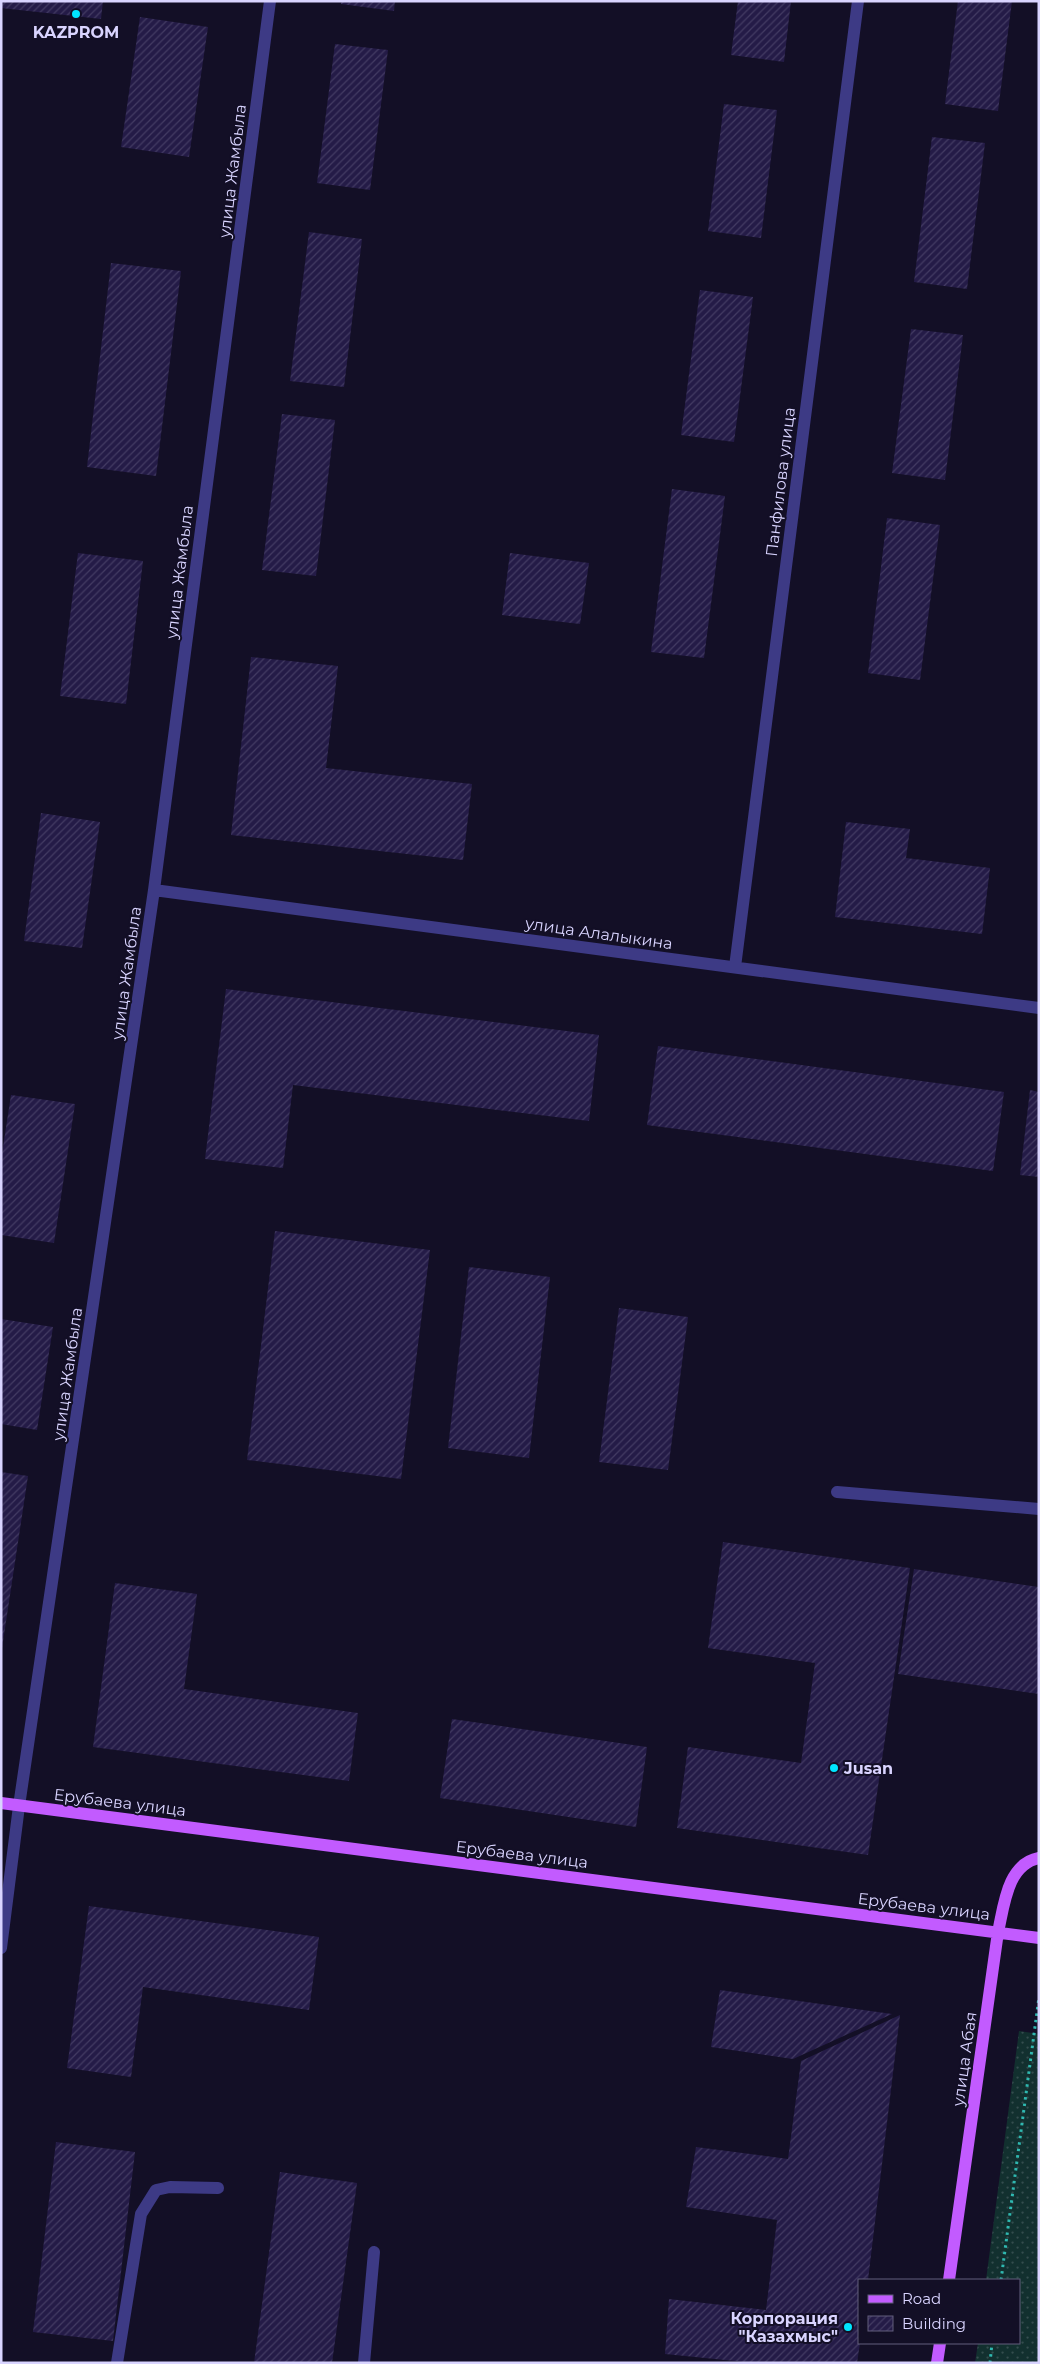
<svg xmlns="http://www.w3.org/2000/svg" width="1040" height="2364" viewBox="0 0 1040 2364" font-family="Montserrat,sans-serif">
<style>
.grass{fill:url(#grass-dots)}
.building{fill:url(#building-hatch)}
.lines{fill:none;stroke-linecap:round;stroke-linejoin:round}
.path{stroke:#2fb8b0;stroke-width:3;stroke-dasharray:2.5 4;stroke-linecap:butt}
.minor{stroke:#3d3a85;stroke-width:12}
.major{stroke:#c25bff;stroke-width:12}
.poi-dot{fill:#00e5ff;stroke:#130f26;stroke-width:2}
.labels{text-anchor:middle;stroke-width:4;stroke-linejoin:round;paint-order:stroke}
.poi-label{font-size:16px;font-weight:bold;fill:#d9d4ff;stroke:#130f26}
.street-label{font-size:16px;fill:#d9d4ff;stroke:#130f26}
</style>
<defs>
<pattern id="grass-dots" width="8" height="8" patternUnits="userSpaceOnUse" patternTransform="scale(1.25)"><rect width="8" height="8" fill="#12302f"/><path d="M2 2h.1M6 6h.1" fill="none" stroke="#344d4e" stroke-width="1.8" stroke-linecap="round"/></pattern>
<pattern id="building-hatch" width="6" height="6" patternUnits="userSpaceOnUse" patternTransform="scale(1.25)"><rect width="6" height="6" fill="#241b47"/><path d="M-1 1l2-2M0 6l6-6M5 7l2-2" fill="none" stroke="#433b63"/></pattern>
</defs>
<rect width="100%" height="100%" fill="#130f26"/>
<path class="grass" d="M 1019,2031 L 1039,2034 L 1039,2363 L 975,2363 L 978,2343 L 1019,2343 L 1019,2280 L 986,2280 Z"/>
<path class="building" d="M 1,1 L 103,1 L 101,19 L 1,8 Z
M 341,1 L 395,1 L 394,11 L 341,4 Z
M 738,1 L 791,1 L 784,62 L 731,55 Z
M 958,1 L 1012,1 L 998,111 L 945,104 Z
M 140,17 L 208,27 L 189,157 L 121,147 Z
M 335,44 L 388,50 L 370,190 L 317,183 Z
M 724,104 L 777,110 L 761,238 L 708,231 Z
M 932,137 L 985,143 L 967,289 L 914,282 Z
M 309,232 L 362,239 L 344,387 L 290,381 Z
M 111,263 L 181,271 L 156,476 L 87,467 Z
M 700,290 L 753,297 L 734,442 L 681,435 Z
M 911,329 L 963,335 L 945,480 L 892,473 Z
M 282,414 L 335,420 L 316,576 L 262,570 Z
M 672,489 L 725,496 L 704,658 L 651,652 Z
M 887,518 L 940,525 L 920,680 L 868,673 Z
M 78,553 L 143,561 L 126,704 L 60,696 Z
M 510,553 L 589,563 L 580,624 L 502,615 Z
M 251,657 L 338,666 L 326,768 L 472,784 L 463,860 L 231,835 Z
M 41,813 L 100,822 L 82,948 L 24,941 Z
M 846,822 L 910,829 L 906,858 L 990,868 L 982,934 L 835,917 Z
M 226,989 L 599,1035 L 589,1121 L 293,1085 L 283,1168 L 205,1159 Z
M 658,1046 L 1004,1092 L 993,1171 L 647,1125 Z
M 1030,1090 L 1039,1092 L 1039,1177 L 1020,1175 Z
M 11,1095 L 75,1104 L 54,1243 L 1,1235 L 1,1160 Z
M 275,1231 L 430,1250 L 401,1479 L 247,1460 Z
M 469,1267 L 550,1277 L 529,1458 L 448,1448 Z
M 619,1308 L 688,1317 L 668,1470 L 599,1462 Z
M 1,1319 L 53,1327 L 37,1430 L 1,1424 Z
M 1,1472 L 28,1476 L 2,1648 L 1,1648 Z
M 723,1542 L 910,1568 L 868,1855 L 677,1828 L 688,1747 L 801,1763 L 815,1663 L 708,1648 Z
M 914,1569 L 1039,1587 L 1039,1694 L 898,1674 Z
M 115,1583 L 197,1594 L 184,1689 L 358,1713 L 349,1781 L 93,1747 Z
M 452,1719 L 647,1747 L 636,1827 L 440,1798 Z
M 89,1906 L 319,1937 L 309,2010 L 143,1987 L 131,2077 L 67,2068 Z
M 720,1990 L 892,2014 L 793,2059 L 711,2047 Z
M 900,2015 L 868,2280 L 859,2280 L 860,2343 L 857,2363 L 755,2363 L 665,2354 L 669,2299 L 766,2310 L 777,2220 L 686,2207 L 696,2147 L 788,2159 L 801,2061 Z
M 56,2142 L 135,2152 L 113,2341 L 33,2332 Z
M 280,2172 L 357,2183 L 332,2363 L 254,2363 Z"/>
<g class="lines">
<path class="path" d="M 1001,2280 L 1039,1997
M 990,2363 L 992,2343"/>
<path class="minor" d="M 154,890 L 1039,1008
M 735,967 L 858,1
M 837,1492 L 1039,1509
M 1,1948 L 19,1806 L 154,890 L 270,1
M 117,2363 L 141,2214 L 156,2190 L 170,2187 L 218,2188
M 364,2363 L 374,2252"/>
<path class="major" d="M 1,1803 L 1039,1938
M 949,2280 L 998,1932 C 1004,1906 1007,1864 1039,1858
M 937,2363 L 940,2343"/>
</g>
<g class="poi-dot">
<circle cx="76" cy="14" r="5"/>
<circle cx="834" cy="1768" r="5"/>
<circle cx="848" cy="2327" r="5"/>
</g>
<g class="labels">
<g class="poi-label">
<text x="76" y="38">KAZPROM</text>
<text x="844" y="1774" text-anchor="start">Jusan</text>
<text x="838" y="2324" text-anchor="end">Корпорация<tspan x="838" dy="18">"Казахмыс"</tspan></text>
</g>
<g class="street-label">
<text transform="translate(232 171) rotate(-83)" y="6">улица Жамбыла</text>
<text transform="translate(780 482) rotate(-83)" y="6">Панфилова улица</text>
<text transform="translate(179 572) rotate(-83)" y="6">улица Жамбыла</text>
<text transform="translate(599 933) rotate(8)" y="6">улица Алалыкина</text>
<text transform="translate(126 973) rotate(-82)" y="6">улица Жамбыла</text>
<text transform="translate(67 1374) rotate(-82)" y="6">улица Жамбыла</text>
<text transform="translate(120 1802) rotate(7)" y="6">Ерубаева улица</text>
<text transform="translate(522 1854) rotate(7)" y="6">Ерубаева улица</text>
<text transform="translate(924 1906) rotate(7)" y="6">Ерубаева улица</text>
<text transform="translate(964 2059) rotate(-82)" y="6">улица Абая</text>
</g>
</g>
<rect width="1040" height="2364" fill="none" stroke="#d9d4ff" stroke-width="5"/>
<rect x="858" y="2279" width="162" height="65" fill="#130f26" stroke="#625e7d"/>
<rect x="868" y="2295" width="25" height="8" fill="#c25bff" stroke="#625e7d"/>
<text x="902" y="2304" font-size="15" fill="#d9d4ff">Road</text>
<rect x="868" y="2316" width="25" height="15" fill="url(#building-hatch)" stroke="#625e7d"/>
<text x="902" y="2329" font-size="15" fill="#d9d4ff">Building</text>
</svg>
